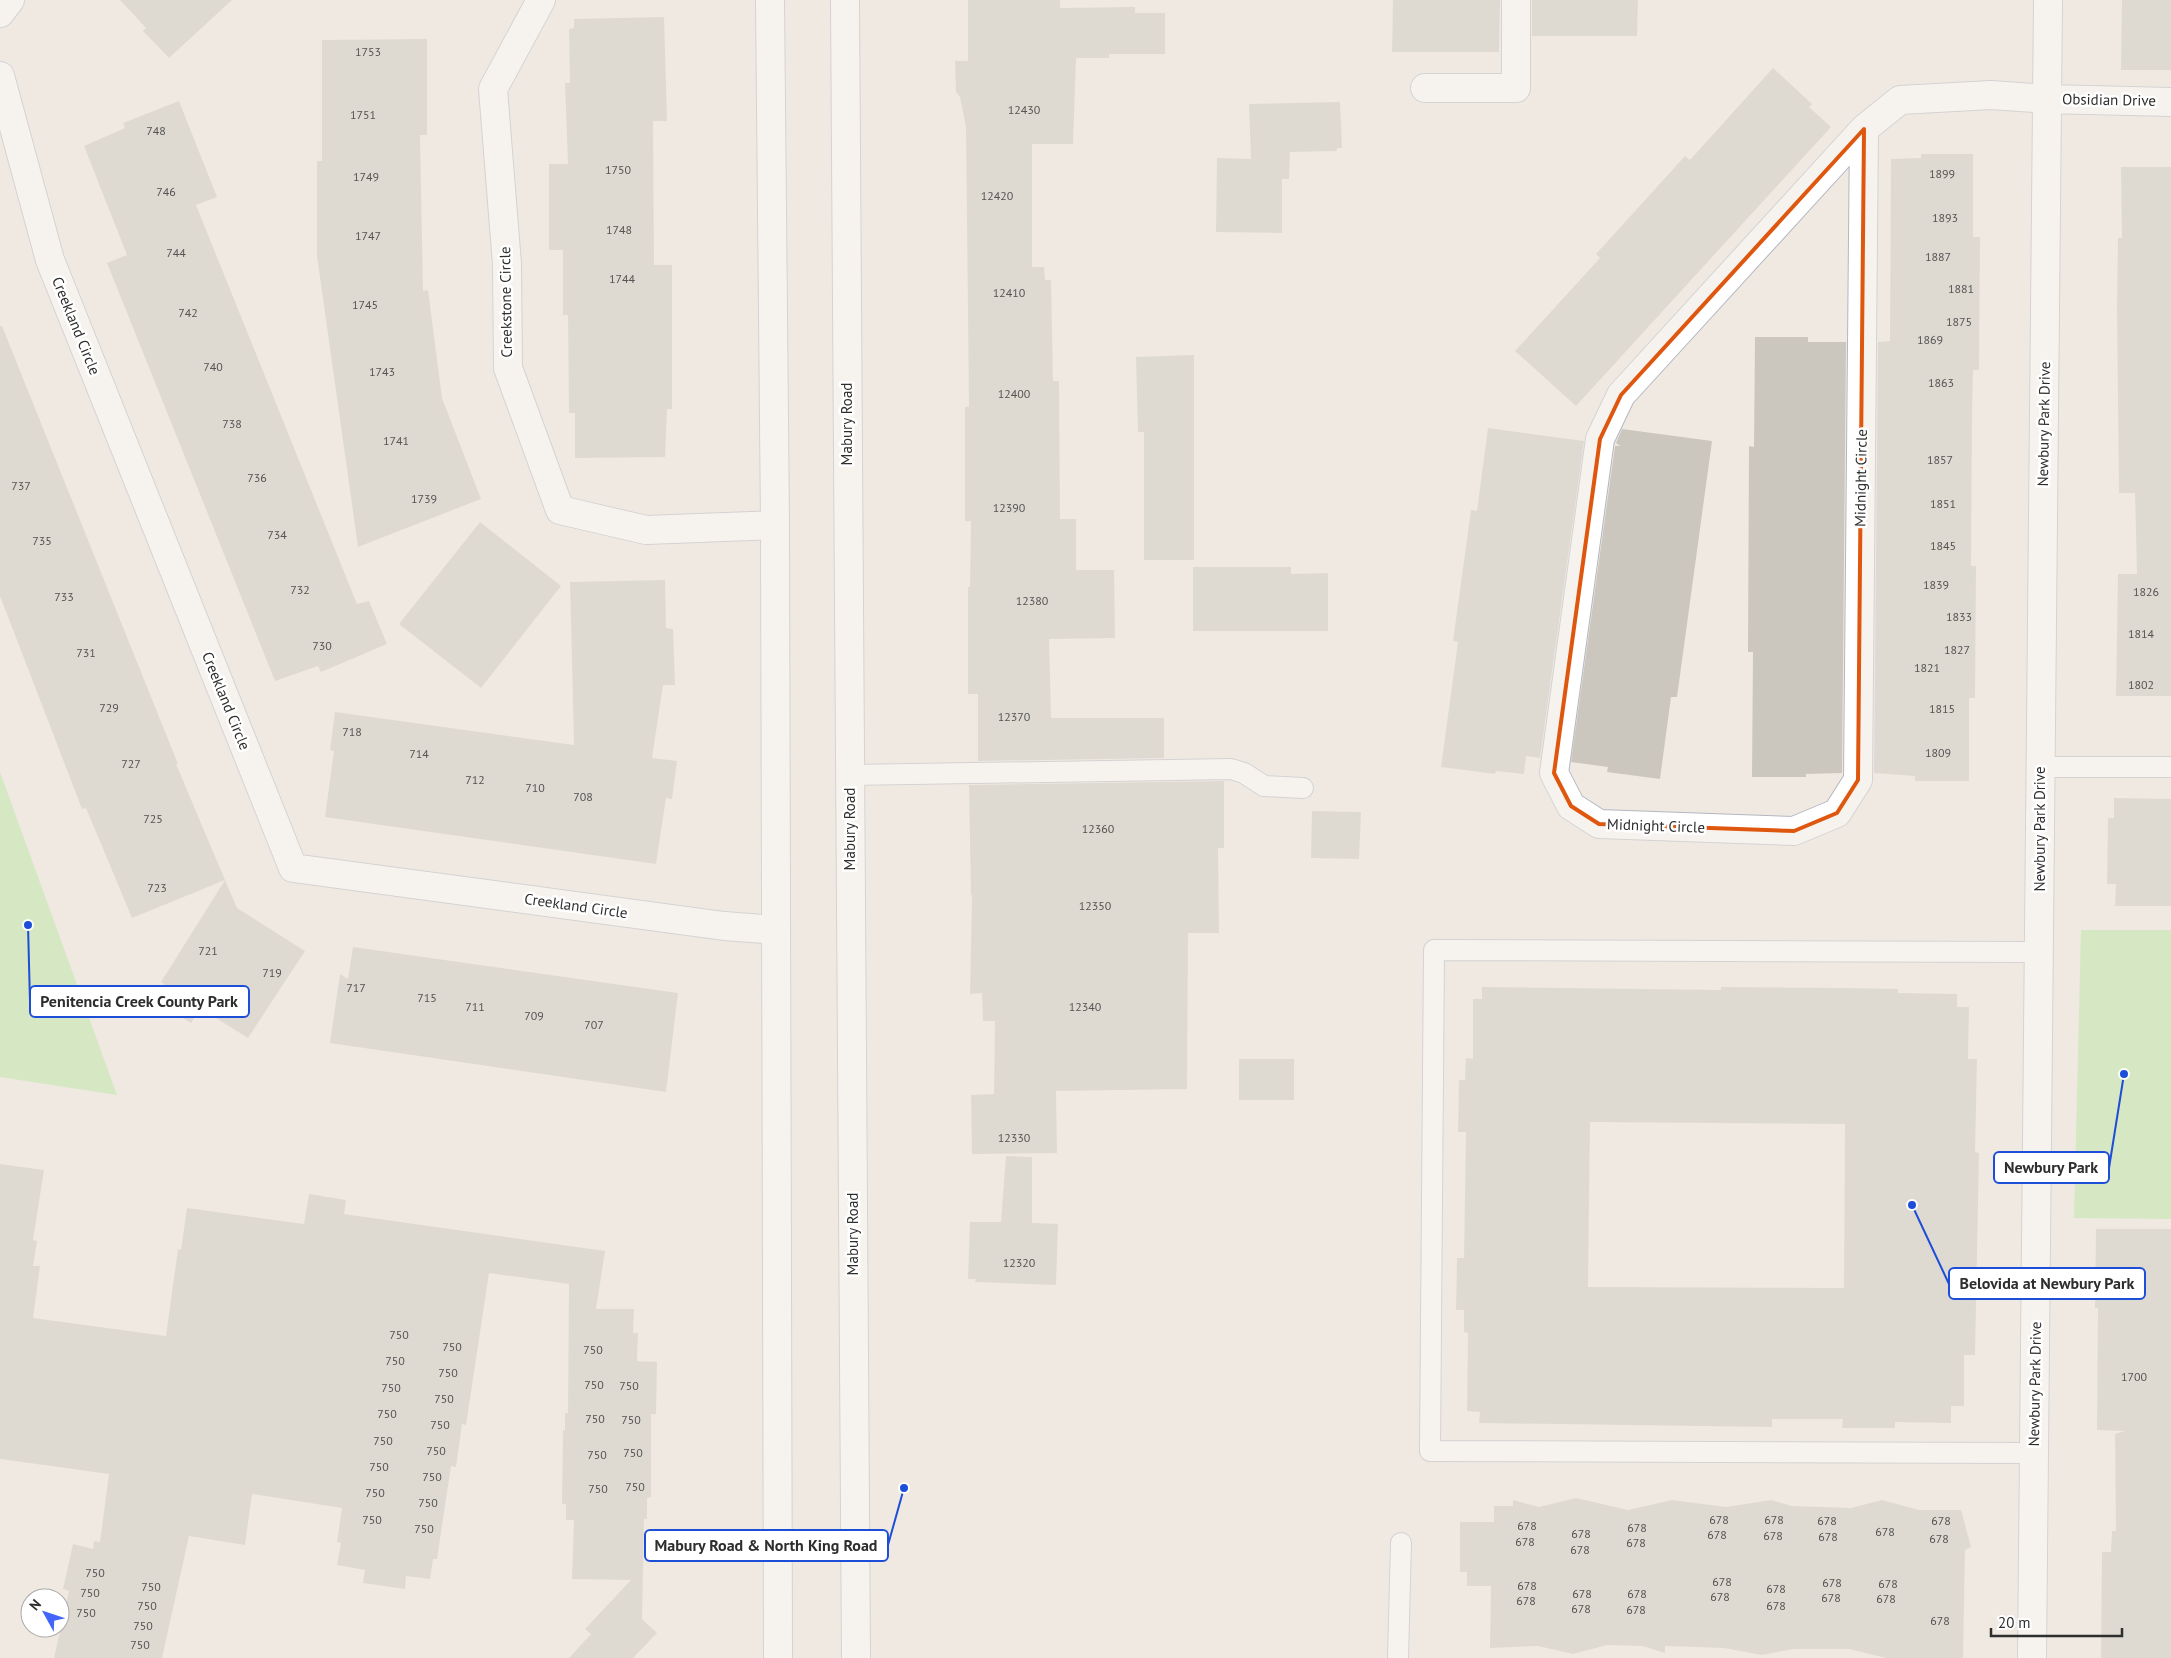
<svg xmlns="http://www.w3.org/2000/svg" width="2171" height="1658" viewBox="0 0 2171 1658" font-family="'PT Sans',sans-serif">
<style>
.green{fill:#b6e59e}
.building{fill:#cbc7bf;fill-rule:evenodd}
.lines{fill:none;stroke-linecap:round;stroke-linejoin:round}
.lane-casing{stroke:#b4b7c1;stroke-width:22}
.street-casing{stroke:#b4b7c1;stroke-width:30}
.secondary-casing{stroke:#b4b7c1;stroke-width:30}
.lane{stroke:#fff;stroke-width:20}
.street{stroke:#fff;stroke-width:28}
.secondary{stroke:#fff;stroke-width:28}
.marked{fill:none;stroke:#df570e;stroke-width:4;stroke-linejoin:round}
.labels{text-anchor:middle;stroke-width:5;stroke-linejoin:round;paint-order:stroke}
.number-label{font-size:12px;fill:#555452}
.street-label{font-size:15px;fill:#2e2e2e;stroke:#fff}
.leader{fill:none;stroke:#1d4ed8;stroke-width:2}
.callout-dot{fill:#1d4ed8;stroke:#fff;stroke-width:2}
.callout{fill:#fff;stroke:#1d4ed8;stroke-width:2}
.callout-label{font-size:16px;text-anchor:middle;font-weight:bold;fill:#2e2e2e}
</style>
<rect width="100%" height="100%" fill="#efe9e1"/>
<path class="green" d="M 0,772 L 117,1095 L 0,1077 Z
M 2081,930 L 2171,930 L 2171,1219 L 2074,1218 Z"/>
<path class="building" d="M 120,0 L 232,0 L 169,58 L 143,31 L 146,28 Z
M 968,0 L 1060,0 L 1060,8 L 1135,7 L 1135,13 L 1165,13 L 1165,54 L 1109,54 L 1109,58 L 1076,58 L 1073,144 L 1032,144 L 1032,267 L 1044,267 L 1045,280 L 1051,280 L 1053,381 L 1059,381 L 1060,519 L 1076,519 L 1076,570 L 1114,570 L 1115,638 L 1049,639 L 1051,718 L 1164,718 L 1164,758 L 978,761 L 978,694 L 968,694 L 968,587 L 970,587 L 971,521 L 965,521 L 965,407 L 969,407 L 966,127 L 960,97 L 956,92 L 955,61 L 968,61 Z
M 1393,0 L 1500,0 L 1499,52 L 1392,52 Z
M 1532,0 L 1638,0 L 1637,36 L 1532,36 Z
M 2122,0 L 2171,0 L 2171,70 L 2121,70 Z
M 664,17 L 667,121 L 653,121 L 654,265 L 672,265 L 672,409 L 667,409 L 665,457 L 575,458 L 575,413 L 569,413 L 568,315 L 563,315 L 563,250 L 549,250 L 549,164 L 568,164 L 565,83 L 570,83 L 569,29 L 574,28 L 574,19 Z
M 427,39 L 427,135 L 420,135 L 423,291 L 428,290 L 442,398 L 481,499 L 358,547 L 317,256 L 317,161 L 322,161 L 322,40 Z
M 1773,68 L 1812,104 L 1809,107 L 1831,127 L 1576,406 L 1515,351 L 1600,258 L 1596,254 L 1685,156 L 1690,160 Z
M 179,101 L 217,197 L 196,205 L 357,604 L 369,601 L 387,644 L 321,672 L 318,666 L 275,681 L 107,263 L 127,255 L 84,146 L 125,128 L 123,123 Z
M 1340,102 L 1342,148 L 1337,148 L 1337,151 L 1290,152 L 1289,179 L 1282,179 L 1282,233 L 1216,232 L 1217,158 L 1251,159 L 1249,104 Z
M 1921,154 L 1973,154 L 1973,237 L 1980,237 L 1979,370 L 1973,370 L 1972,412 L 1971,566 L 1976,566 L 1975,698 L 1969,698 L 1969,781 L 1915,781 L 1915,776 L 1874,773 L 1878,342 L 1890,341 L 1891,159 L 1921,158 Z
M 2121,167 L 2171,167 L 2171,696 L 2116,696 L 2118,574 L 2137,574 L 2135,493 L 2119,493 L 2117,308 L 2118,238 L 2122,238 Z
M 0,326 L 2,326 L 178,764 L 176,764 L 225,880 L 132,918 L 86,808 L 82,809 L 0,596 Z
M 1755,337 L 1808,337 L 1808,342 L 1846,342 L 1842,773 L 1806,774 L 1806,777 L 1752,777 L 1753,652 L 1748,652 L 1749,446 L 1754,447 Z
M 1194,355 L 1194,560 L 1144,560 L 1144,432 L 1138,432 L 1136,357 Z
M 1488,428 L 1584,441 L 1540,758 L 1526,756 L 1524,774 L 1496,771 L 1495,774 L 1441,767 L 1458,642 L 1453,641 L 1471,510 L 1477,511 Z
M 1622,429 L 1712,441 L 1677,697 L 1671,697 L 1660,779 L 1607,772 L 1608,767 L 1571,762 L 1615,446 L 1620,446 L 1616,443 Z
M 480,522 L 561,586 L 481,688 L 399,624 Z
M 1193,567 L 1291,567 L 1291,574 L 1328,573 L 1328,631 L 1193,631 Z
M 665,580 L 666,628 L 673,629 L 675,685 L 663,685 L 652,758 L 677,761 L 672,799 L 666,798 L 656,864 L 325,817 L 334,751 L 330,750 L 335,712 L 574,745 L 570,582 Z
M 1224,781 L 1224,848 L 1218,848 L 1219,933 L 1188,933 L 1187,1089 L 1056,1091 L 1057,1153 L 972,1154 L 971,1095 L 994,1094 L 995,1021 L 983,1021 L 982,993 L 970,994 L 972,895 L 971,895 L 969,785 Z
M 2114,798 L 2171,799 L 2171,906 L 2115,906 L 2116,884 L 2107,884 L 2108,818 L 2114,818 Z
M 1312,811 L 1361,812 L 1359,859 L 1311,858 Z
M 225,880 L 237,908 L 305,951 L 248,1038 L 200,1008 L 191,1023 L 155,1000 L 165,985 L 161,982 Z
M 353,947 L 678,993 L 666,1092 L 330,1043 L 340,974 L 348,979 Z
M 1482,987 L 1721,990 L 1721,987 L 1845,988 L 1898,989 L 1898,993 L 1957,994 L 1957,1007 L 1969,1007 L 1968,1059 L 1977,1059 L 1975,1152 L 1979,1153 L 1975,1355 L 1964,1355 L 1964,1406 L 1951,1406 L 1951,1423 L 1895,1422 L 1895,1428 L 1842,1428 L 1843,1419 L 1772,1419 L 1772,1427 L 1479,1423 L 1480,1412 L 1467,1411 L 1468,1333 L 1464,1332 L 1464,1310 L 1456,1310 L 1457,1258 L 1464,1258 L 1466,1132 L 1458,1132 L 1459,1080 L 1465,1080 L 1466,1058 L 1473,1059 L 1473,999 L 1482,999 ZM 1590,1122 L 1845,1124 L 1844,1288 L 1588,1287 Z
M 1239,1059 L 1294,1059 L 1294,1100 L 1239,1100 Z
M 1006,1156 L 1032,1157 L 1032,1223 L 1058,1224 L 1056,1285 L 975,1282 L 976,1279 L 968,1279 L 970,1222 L 1001,1222 Z
M 0,1164 L 44,1170 L 33,1240 L 37,1241 L 33,1266 L 40,1266 L 33,1318 L 166,1336 L 178,1249 L 181,1250 L 187,1208 L 304,1224 L 309,1194 L 346,1200 L 344,1214 L 605,1251 L 596,1309 L 634,1309 L 633,1333 L 638,1333 L 637,1361 L 657,1362 L 656,1414 L 651,1414 L 651,1497 L 647,1498 L 647,1519 L 644,1519 L 642,1619 L 657,1633 L 633,1658 L 569,1658 L 591,1634 L 585,1629 L 631,1580 L 572,1579 L 574,1520 L 566,1520 L 566,1504 L 562,1504 L 563,1430 L 565,1431 L 565,1413 L 568,1413 L 569,1284 L 489,1273 L 466,1425 L 462,1424 L 456,1467 L 451,1466 L 437,1559 L 433,1559 L 430,1579 L 406,1576 L 405,1589 L 363,1583 L 365,1570 L 337,1565 L 341,1543 L 337,1542 L 342,1508 L 252,1494 L 245,1545 L 189,1536 L 162,1658 L 54,1658 L 69,1591 L 63,1589 L 73,1544 L 93,1549 L 94,1541 L 100,1542 L 109,1474 L 0,1459 Z
M 2096,1229 L 2171,1229 L 2171,1658 L 2101,1658 L 2102,1552 L 2111,1552 L 2112,1531 L 2116,1531 L 2115,1434 L 2125,1431 L 2097,1430 L 2098,1308 L 2095,1308 Z
M 1576,1498 L 1628,1510 L 1672,1500 L 1726,1507 L 1771,1500 L 1792,1506 L 1851,1508 L 1882,1500 L 1919,1510 L 1961,1510 L 1971,1547 L 1965,1550 L 1963,1658 L 1886,1658 L 1849,1649 L 1793,1649 L 1762,1655 L 1724,1648 L 1665,1646 L 1665,1653 L 1642,1646 L 1607,1645 L 1573,1654 L 1538,1646 L 1490,1648 L 1491,1586 L 1467,1586 L 1467,1572 L 1460,1572 L 1460,1522 L 1494,1522 L 1494,1506 L 1513,1506 L 1513,1500 L 1539,1507 Z"/>
<g class="lines">
<g class="lane-casing">
<path id="lane" d="M 2041,767 L 2171,767
M 850,775 L 1231,769 L 1244,773 L 1264,786 L 1303,788
M 2034,1453 L 1430,1451 L 1434,950 L 2039,952
M 1398,1658 L 1401,1543"/>
</g>
<g class="street-casing">
<path id="street" d="M 541,0 L 493,89 L 507,264 L 508,368 L 560,510 L 646,530 L 775,525
M 0,13 L 10,0
M 0,76 L 50,260 L 293,868 L 724,926 L 776,930
M 1425,88 L 1516,88 L 1516,0
M 1864,129 L 1858,780 L 1837,813 L 1794,831 L 1599,824 L 1571,806 L 1554,773 L 1600,439 L 1621,395 L 1864,129 L 1900,100 L 1991,95 L 2047,99 L 2171,102
M 2032,1658 L 2048,0"/>
</g>
<g class="secondary-casing">
<path id="secondary" d="M 770,0 L 775,525 L 778,1658
M 845,0 L 856,1658"/>
</g>
<use href="#lane" class="lane"/>
<use href="#street" class="street"/>
<use href="#secondary" class="secondary"/>
</g>
<path d="M0 0H2171V1658H0ZM 1864,129 L 1858,780 L 1837,813 L 1794,831 L 1599,824 L 1571,806 L 1554,773 L 1600,439 L 1621,395 Z" fill="#efe9e1" fill-opacity=".55" fill-rule="evenodd"/>
<path class="marked" d="M 1864,129 L 1858,780 L 1837,813 L 1794,831 L 1599,824 L 1571,806 L 1554,773 L 1600,439 L 1621,395 Z"/>
<g class="labels">
<g class="number-label">
<text x="368" y="56">1753</text>
<text x="1024" y="114">12430</text>
<text x="363" y="119">1751</text>
<text x="156" y="135">748</text>
<text x="618" y="174">1750</text>
<text x="1942" y="178">1899</text>
<text x="366" y="181">1749</text>
<text x="166" y="196">746</text>
<text x="997" y="200">12420</text>
<text x="1945" y="222">1893</text>
<text x="619" y="234">1748</text>
<text x="368" y="240">1747</text>
<text x="176" y="257">744</text>
<text x="1938" y="261">1887</text>
<text x="622" y="283">1744</text>
<text x="1961" y="293">1881</text>
<text x="1009" y="297">12410</text>
<text x="365" y="309">1745</text>
<text x="188" y="317">742</text>
<text x="1959" y="326">1875</text>
<text x="1930" y="344">1869</text>
<text x="213" y="371">740</text>
<text x="382" y="376">1743</text>
<text x="1941" y="387">1863</text>
<text x="1014" y="398">12400</text>
<text x="232" y="428">738</text>
<text x="396" y="445">1741</text>
<text x="1940" y="464">1857</text>
<text x="257" y="482">736</text>
<text x="21" y="490">737</text>
<text x="424" y="503">1739</text>
<text x="1943" y="508">1851</text>
<text x="1009" y="512">12390</text>
<text x="277" y="539">734</text>
<text x="42" y="545">735</text>
<text x="1943" y="550">1845</text>
<text x="1936" y="589">1839</text>
<text x="300" y="594">732</text>
<text x="2146" y="596">1826</text>
<text x="64" y="601">733</text>
<text x="1032" y="605">12380</text>
<text x="1959" y="621">1833</text>
<text x="2141" y="638">1814</text>
<text x="322" y="650">730</text>
<text x="1957" y="654">1827</text>
<text x="86" y="657">731</text>
<text x="1927" y="672">1821</text>
<text x="2141" y="689">1802</text>
<text x="109" y="712">729</text>
<text x="1942" y="713">1815</text>
<text x="1014" y="721">12370</text>
<text x="352" y="736">718</text>
<text x="1938" y="757">1809</text>
<text x="419" y="758">714</text>
<text x="131" y="768">727</text>
<text x="475" y="784">712</text>
<text x="535" y="792">710</text>
<text x="583" y="801">708</text>
<text x="153" y="823">725</text>
<text x="1098" y="833">12360</text>
<text x="157" y="892">723</text>
<text x="1095" y="910">12350</text>
<text x="208" y="955">721</text>
<text x="272" y="977">719</text>
<text x="356" y="992">717</text>
<text x="427" y="1002">715</text>
<text x="475" y="1011">711</text>
<text x="1085" y="1011">12340</text>
<text x="534" y="1020">709</text>
<text x="594" y="1029">707</text>
<text x="1014" y="1142">12330</text>
<text x="1019" y="1267">12320</text>
<text x="399" y="1339">750</text>
<text x="452" y="1351">750</text>
<text x="593" y="1354">750</text>
<text x="395" y="1365">750</text>
<text x="448" y="1377">750</text>
<text x="2134" y="1381">1700</text>
<text x="594" y="1389">750</text>
<text x="629" y="1390">750</text>
<text x="391" y="1392">750</text>
<text x="444" y="1403">750</text>
<text x="387" y="1418">750</text>
<text x="595" y="1423">750</text>
<text x="631" y="1424">750</text>
<text x="440" y="1429">750</text>
<text x="383" y="1445">750</text>
<text x="436" y="1455">750</text>
<text x="633" y="1457">750</text>
<text x="597" y="1459">750</text>
<text x="379" y="1471">750</text>
<text x="432" y="1481">750</text>
<text x="635" y="1491">750</text>
<text x="598" y="1493">750</text>
<text x="375" y="1497">750</text>
<text x="428" y="1507">750</text>
<text x="372" y="1524">750</text>
<text x="1719" y="1524">678</text>
<text x="1774" y="1524">678</text>
<text x="1827" y="1525">678</text>
<text x="1941" y="1525">678</text>
<text x="1527" y="1530">678</text>
<text x="1637" y="1532">678</text>
<text x="424" y="1533">750</text>
<text x="1885" y="1536">678</text>
<text x="1581" y="1538">678</text>
<text x="1717" y="1539">678</text>
<text x="1773" y="1540">678</text>
<text x="1828" y="1541">678</text>
<text x="1939" y="1543">678</text>
<text x="1525" y="1546">678</text>
<text x="1636" y="1547">678</text>
<text x="1580" y="1554">678</text>
<text x="95" y="1577">750</text>
<text x="1722" y="1586">678</text>
<text x="1832" y="1587">678</text>
<text x="1888" y="1588">678</text>
<text x="1527" y="1590">678</text>
<text x="151" y="1591">750</text>
<text x="1776" y="1593">678</text>
<text x="90" y="1597">750</text>
<text x="1582" y="1598">678</text>
<text x="1637" y="1598">678</text>
<text x="1720" y="1601">678</text>
<text x="1831" y="1602">678</text>
<text x="1886" y="1603">678</text>
<text x="1526" y="1605">678</text>
<text x="147" y="1610">750</text>
<text x="1776" y="1610">678</text>
<text x="1581" y="1613">678</text>
<text x="1636" y="1614">678</text>
<text x="86" y="1617">750</text>
<text x="1940" y="1625">678</text>
<text x="143" y="1630">750</text>
<text x="140" y="1649">750</text>
</g>
<g class="street-label">
<text transform="translate(2109 100) rotate(1)" y="5">Obsidian Drive</text>
<text transform="translate(506 302) rotate(-91)" y="5">Creekstone Circle</text>
<text transform="translate(76 326) rotate(68)" y="5">Creekland Circle</text>
<text transform="translate(847 424) rotate(-90)" y="5">Mabury Road</text>
<text transform="translate(2044 424) rotate(-89)" y="5">Newbury Park Drive</text>
<text transform="translate(1861 478) rotate(-89)" y="5">Midnight Circle</text>
<text transform="translate(226 701) rotate(68)" y="5">Creekland Circle</text>
<text transform="translate(1656 826) rotate(2)" y="5">Midnight Circle</text>
<text transform="translate(850 829) rotate(-90)" y="5">Mabury Road</text>
<text transform="translate(2040 829) rotate(-90)" y="5">Newbury Park Drive</text>
<text transform="translate(576 906) rotate(8)" y="5">Creekland Circle</text>
<text transform="translate(853 1234) rotate(-90)" y="5">Mabury Road</text>
<text transform="translate(2035 1384) rotate(-89)" y="5">Newbury Park Drive</text>
</g>
</g>
<path class="leader" d="M28 925L30 1002M2124 1074L2109 1168M1912 1205L1949 1284M904 1488L888 1545"/>
<g class="callout-dot">
<circle cx="28" cy="925" r="5"/>
<circle cx="2124" cy="1074" r="5"/>
<circle cx="1912" cy="1205" r="5"/>
<circle cx="904" cy="1488" r="5"/>
</g>
<g class="callout">
<rect x="30" y="986" width="219" height="31" rx="5"/>
<rect x="1994" y="1152" width="115" height="31" rx="5"/>
<rect x="1949" y="1268" width="196" height="31" rx="5"/>
<rect x="645" y="1530" width="243" height="31" rx="5"/>
</g>
<g class="callout-label">
<text x="139" y="1007">Penitencia Creek County Park</text>
<text x="2051" y="1173">Newbury Park</text>
<text x="2047" y="1289">Belovida at Newbury Park</text>
<text x="766" y="1551">Mabury Road &amp; North King Road</text>
</g>
<g transform="translate(45 1613) rotate(310)"><circle r="24" fill="#ffffff" stroke="#ababab"/>
<path d="M0-4L9 19L0 12L-9 19Z" fill="#4264fb"/>
<text y="-8" font-size="14" font-weight="bold" text-anchor="middle" fill="#2e2e2e">N</text>
</g>
<path d="M1991 1628v8h131v-8" fill="none" stroke="#2e2e2e" stroke-width="2.5"/>
<text x="1998" y="1628" font-size="15" fill="#2e2e2e" stroke="#ffffff" stroke-width="4" paint-order="stroke">20 m</text>
</svg>
